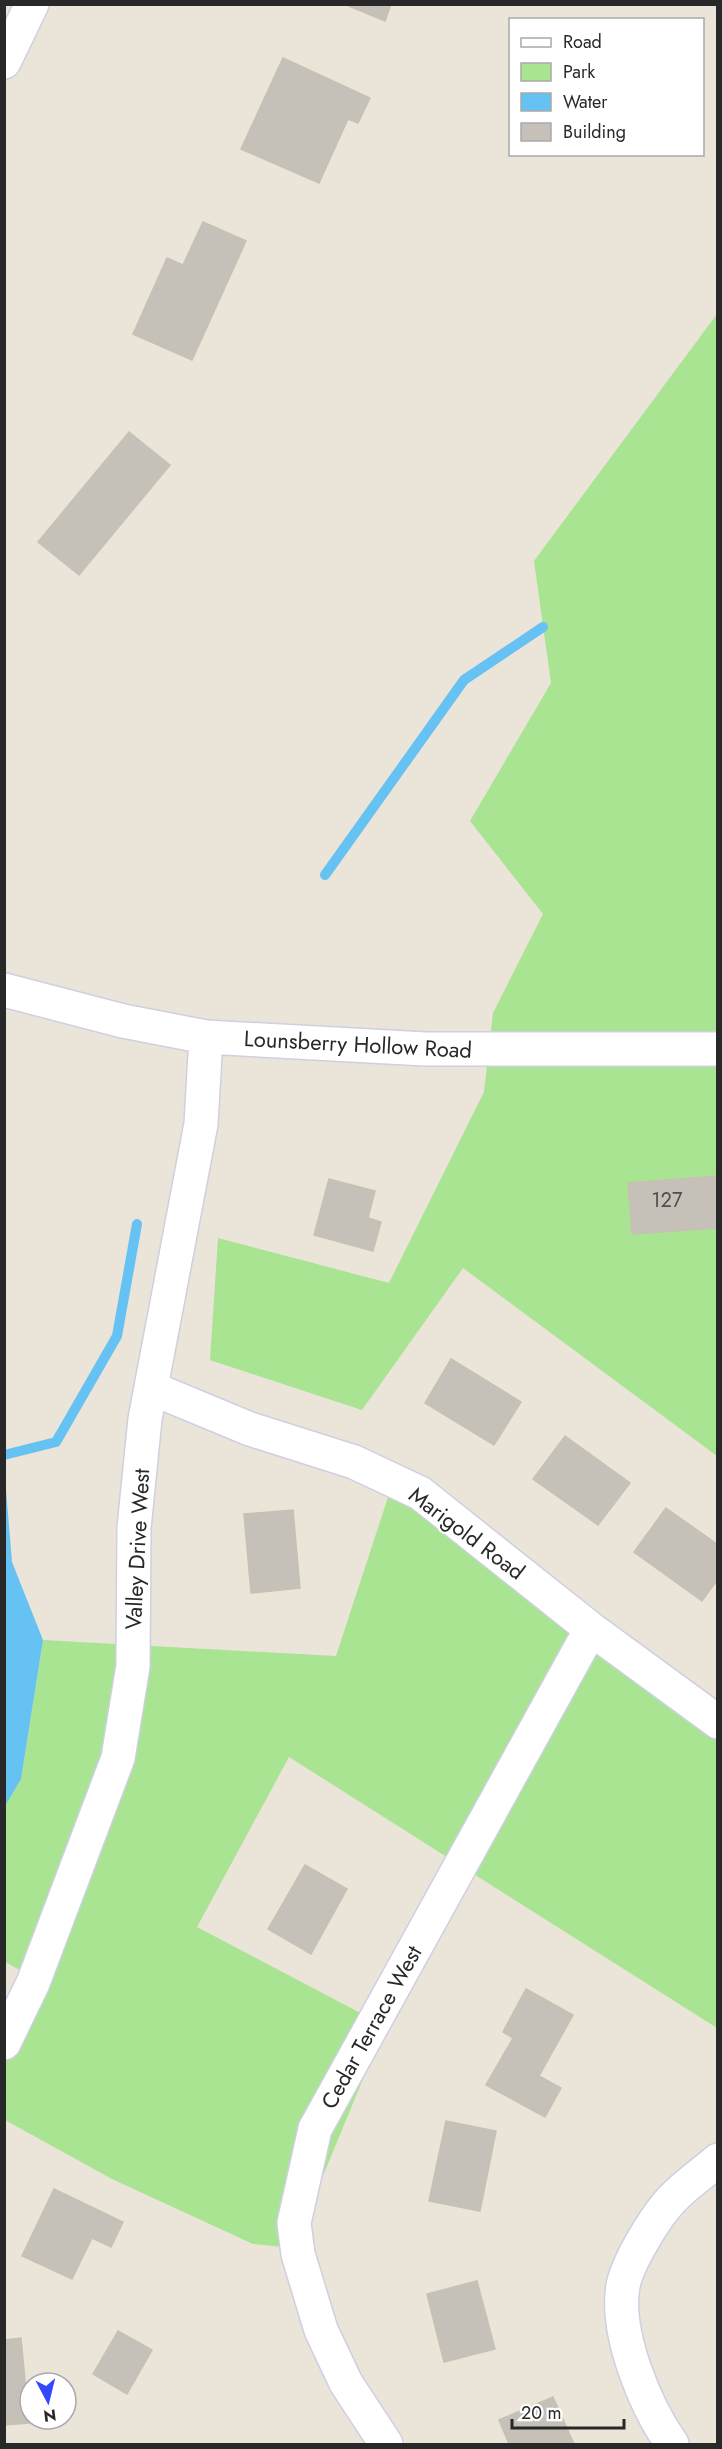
<svg xmlns="http://www.w3.org/2000/svg" width="722" height="2449" viewBox="0 0 722 2449" font-family="Jost,sans-serif">
<style>
.green{fill:#a8e492}
.water{fill:#66c2f2}
.lines{fill:none;stroke-linecap:round;stroke-linejoin:round}
.stream{stroke:#66c2f2;stroke-width:10}
.building{fill:#c6c1b8;stroke:#c6c1b2;stroke-width:1.5}
.minor-casing{stroke:#ced0e2;stroke-width:36}
.minor{stroke:#fff;stroke-width:33}
.labels{text-anchor:middle;stroke-width:4.5;stroke-linejoin:round;paint-order:stroke}
.number-label{font-size:20px;fill:#504e4c}
.street-label{font-size:22px;fill:#282828;stroke:#fff}
</style>
<rect width="100%" height="100%" fill="#ebe4d8"/>
<path class="green" d="M 717,314 L 717,1456 L 463,1268 L 362,1410 L 210,1360 L 218,1238 L 389,1283 L 484,1092 L 493,1013 L 543,914 L 470,821 L 551,683 L 534,561 Z
M 392,1485 L 717,1727 L 717,2028 L 289,1757 L 197,1927 L 385,2026 L 293,2248 L 253,2244 L 112,2179 L 5,2120 L 5,2028 L 27,1974 L 5,1962 L 4,1806 L 21,1779 L 43,1640 L 336,1656 Z"/>
<path class="water" d="M 4,1466 L 12,1562 L 43,1640 L 21,1779 L 5,1806 Z"/>
<g class="lines">
<path class="stream" d="M 325,875 L 464,680 L 543,627
M 4,1455 L 56,1442 L 117,1336 L 137,1224"/>
</g>
<path class="building" d="M 344,4 L 391,4 L 385,21 Z
M 283,58 L 370,98 L 358,123 L 348,119 L 319,183 L 241,149 Z
M 203,222 L 246,241 L 192,360 L 133,334 L 167,258 L 183,265 Z
M 129,432 L 170,465 L 79,575 L 38,542 Z
M 718,1176 L 718,1228 L 632,1234 L 628,1183 Z
M 329,1179 L 375,1191 L 368,1218 L 381,1222 L 373,1251 L 314,1235 Z
M 451,1359 L 521,1402 L 494,1445 L 425,1403 Z
M 565,1436 L 630,1483 L 598,1525 L 533,1479 Z
M 666,1508 L 718,1545 L 718,1579 L 702,1601 L 634,1552 Z
M 293,1510 L 300,1588 L 251,1593 L 244,1514 Z
M 305,1865 L 347,1889 L 311,1954 L 268,1929 Z
M 526,1989 L 573,2015 L 539,2076 L 561,2088 L 545,2117 L 486,2085 L 513,2038 L 503,2032 Z
M 446,2121 L 496,2131 L 480,2211 L 429,2201 Z
M 54,2189 L 123,2222 L 111,2247 L 92,2238 L 72,2279 L 22,2256 Z
M 477,2281 L 495,2349 L 444,2362 L 427,2294 Z
M 118,2331 L 152,2350 L 127,2394 L 93,2374 Z
M 21,2338 L 29,2423 L 4,2425 L 4,2340 Z
M 553,2397 L 574,2444 L 509,2444 L 499,2420 Z"/>
<g class="lines">
<g class="minor-casing">
<path id="minor" d="M 4,62 L 32,4
M 4,990 L 123,1021 L 206,1037 L 425,1049 L 718,1049
M 151,1388 L 250,1429 L 354,1462 L 420,1493 L 591,1629 L 718,1722
M 4,2043 L 33,1983 L 118,1758 L 133,1666 L 134,1528 L 145,1419 L 201,1124 L 206,1037
M 386,2444 L 346,2383 L 321,2330 L 298,2254 L 294,2223 L 315,2129 L 591,1629
M 672,2444 C 645,2406 615,2333 623,2286 C 627,2264 652,2223 666,2206 C 680,2188 701,2175 718,2160"/>
</g>
<use href="#minor" class="minor"/>
</g>
<g class="labels">
<g class="number-label">
<text x="667" y="1207">127</text>
</g>
<g class="street-label">
<text transform="translate(358 1044) rotate(3)" y="8">Lounsberry Hollow Road</text>
<text transform="translate(467 1533) rotate(37)" y="8">Marigold Road</text>
<text transform="translate(137 1549) rotate(-87)" y="8">Valley Drive West</text>
<text transform="translate(371 2027) rotate(-61)" y="8">Cedar Terrace West</text>
</g>
</g>
<rect width="722" height="2449" fill="none" stroke="#282828" stroke-width="12"/>
<rect x="509" y="18" width="195" height="138" fill="#ffffff" stroke="#a9a9a9" stroke-width="1.5"/>
<rect x="521" y="38" width="30" height="9" fill="#ffffff" stroke="#a9a9a9" stroke-width="1.5"/>
<text x="563" y="48" font-size="18" fill="#282828">Road</text>
<rect x="521" y="63" width="30" height="18" fill="#a8e492" stroke="#a9a9a9" stroke-width="1.5"/>
<text x="563" y="78" font-size="18" fill="#282828">Park</text>
<rect x="521" y="93" width="30" height="18" fill="#66c2f2" stroke="#a9a9a9" stroke-width="1.5"/>
<text x="563" y="108" font-size="18" fill="#282828">Water</text>
<rect x="521" y="123" width="30" height="18" fill="#c6c1b8" stroke="#a9a9a9" stroke-width="1.5"/>
<text x="563" y="138" font-size="18" fill="#282828">Building</text>
<g transform="translate(48 2401) rotate(173)"><circle r="28" fill="#ffffff" stroke="#a9a9a9" stroke-width="1.5"/>
<path d="M0-4.5L10 22L0 15L-10 22Z" fill="#3148ff"/>
<text y="-9" font-size="16" font-weight="bold" text-anchor="middle" fill="#282828">N</text>
</g>
<path d="M512 2419v9h112v-9" fill="none" stroke="#282828" stroke-width="3"/>
<text x="521" y="2419" font-size="18" fill="#282828" stroke="#ffffff" stroke-width="4.5" paint-order="stroke">20 m</text>
</svg>
